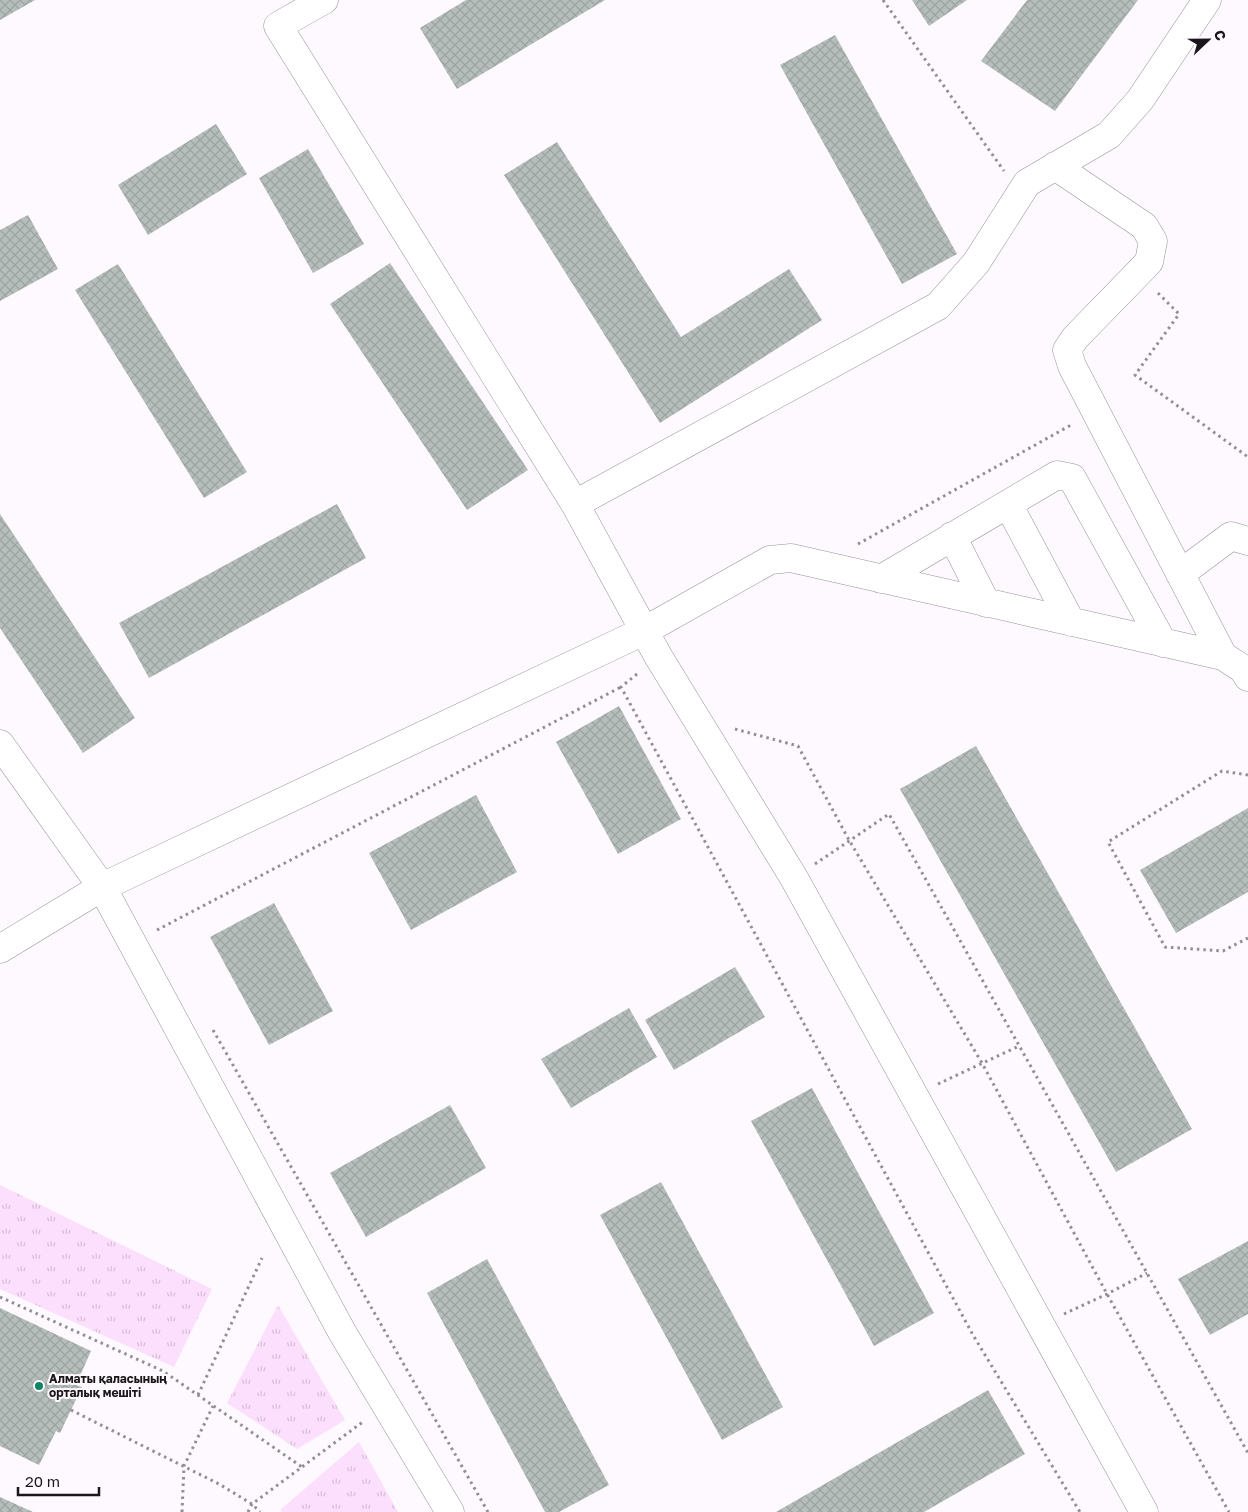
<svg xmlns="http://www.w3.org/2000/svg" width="1248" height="1512" viewBox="0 0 1248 1512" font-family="'Golos Text',sans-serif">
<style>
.grass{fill:url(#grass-tufts)}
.building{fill:url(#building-cross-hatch)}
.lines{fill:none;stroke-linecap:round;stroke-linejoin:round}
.minor-casing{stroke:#979298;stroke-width:29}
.path{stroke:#928e92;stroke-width:3;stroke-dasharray:2.5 4;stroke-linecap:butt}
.minor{stroke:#fff;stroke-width:28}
.poi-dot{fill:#0e8666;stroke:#fef9fe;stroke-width:2}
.labels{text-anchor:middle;stroke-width:4;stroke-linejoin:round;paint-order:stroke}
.poi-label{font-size:12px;font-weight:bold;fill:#191719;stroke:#fef9fe;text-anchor:start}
</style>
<defs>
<pattern id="grass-tufts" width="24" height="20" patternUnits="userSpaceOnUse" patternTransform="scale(1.25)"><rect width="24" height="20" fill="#fbdffc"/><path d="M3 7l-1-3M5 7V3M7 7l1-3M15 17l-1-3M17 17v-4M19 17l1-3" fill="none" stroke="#d7bfd7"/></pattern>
<pattern id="building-cross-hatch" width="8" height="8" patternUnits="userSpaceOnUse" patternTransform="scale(1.25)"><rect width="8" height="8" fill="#b6bebb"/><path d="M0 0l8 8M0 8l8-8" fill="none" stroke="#9ca3a0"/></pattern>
</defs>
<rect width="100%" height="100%" fill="#fef9fe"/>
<path class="grass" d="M 0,1185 L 212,1289 L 174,1367 L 0,1289 Z
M 278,1305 L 345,1420 L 297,1449 L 227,1403 Z
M 359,1442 L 398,1512 L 282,1512 L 280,1510 Z"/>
<path class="building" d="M 0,0 L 35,0 L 0,20 Z
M 466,0 L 605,0 L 457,89 L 420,28 Z
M 912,0 L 967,0 L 929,26 Z
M 1027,0 L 1138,0 L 1055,111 L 981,61 Z
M 835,35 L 957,254 L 902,284 L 780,65 Z
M 216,124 L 247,174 L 148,235 L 118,185 Z
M 557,142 L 681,337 L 789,269 L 822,320 L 660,423 L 504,175 Z
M 308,149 L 364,244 L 313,273 L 259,178 Z
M 28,215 L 58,269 L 0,301 L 0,230 Z
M 390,263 L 528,470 L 467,510 L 330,304 Z
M 118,264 L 247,472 L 204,498 L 75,290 Z
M 337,504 L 366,558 L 149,678 L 119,623 Z
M 0,514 L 135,718 L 83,753 L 0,628 Z
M 619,706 L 681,819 L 618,854 L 556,742 Z
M 976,746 L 1192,1129 L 1116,1172 L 900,789 Z
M 476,795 L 517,872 L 411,930 L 369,853 Z
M 1248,808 L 1248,892 L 1176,933 L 1140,870 Z
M 274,903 L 333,1011 L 269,1045 L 210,937 Z
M 735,967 L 765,1017 L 674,1070 L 645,1020 Z
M 629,1008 L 657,1057 L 571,1108 L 541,1059 Z
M 812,1088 L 934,1313 L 874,1346 L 751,1121 Z
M 450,1105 L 486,1168 L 366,1237 L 330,1173 Z
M 661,1182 L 783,1407 L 722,1440 L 600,1215 Z
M 1248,1241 L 1248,1314 L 1210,1335 L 1178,1279 Z
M 487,1259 L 609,1485 L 559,1512 L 545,1512 L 427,1293 Z
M 0,1308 L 91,1351 L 76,1385 L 82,1387 L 60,1433 L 56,1431 L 39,1465 L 0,1446 Z
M 988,1390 L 1025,1454 L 924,1512 L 776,1512 Z
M 0,1497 L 33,1512 L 0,1512 Z"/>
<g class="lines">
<g class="minor-casing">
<path id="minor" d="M 324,0 L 278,26 L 575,504 L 658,656 L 794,878 L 1144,1512
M 1055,166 L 1144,226 L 1153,241 L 1149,262 L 1075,338 L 1067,350 L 1072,366 L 1223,656
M 575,504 L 938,306 L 976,263 L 1027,183 L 1109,135 L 1140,100 L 1207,0
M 1008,504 L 1071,622
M 952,536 L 986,603
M 1180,574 L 1231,536 L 1248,541
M 881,579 L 1057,475 L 1072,478 L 1163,643
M 0,744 L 102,887 L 342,1332 L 450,1512
M 0,949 L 102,887 L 644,631 L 770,560 L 791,558 L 1223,656 L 1243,669 L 1248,677"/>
</g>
<path class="path" d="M 883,0 L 1004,171
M 1158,293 L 1179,314 L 1135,375 L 1248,457
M 858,544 L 1071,425
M 637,674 L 621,687 L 973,1335 L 1080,1512
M 735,729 L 798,746 L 849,840 L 982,1063 L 1107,1294 L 1229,1512
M 1248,775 L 1222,771 L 1108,842 L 1165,947 L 1223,951 L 1248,938
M 815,864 L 889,814 L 1248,1453
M 157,930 L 621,687
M 213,1030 L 488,1512
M 938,1084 L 1019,1046
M 0,1297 L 163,1371 L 302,1467
M 1064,1314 L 1107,1294 L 1147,1273
M 198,1395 L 262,1258
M 71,1410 L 219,1484 L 252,1504 L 260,1512
M 182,1512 L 184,1466 L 213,1406
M 248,1512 L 252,1504 L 364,1421"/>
<use href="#minor" class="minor"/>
</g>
<circle class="poi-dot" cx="39" cy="1386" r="5"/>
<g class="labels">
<g class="poi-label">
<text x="49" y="1383">Алматы қаласының<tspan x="49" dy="14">орталық мешіті</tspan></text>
</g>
</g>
<g transform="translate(1208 40) rotate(68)" stroke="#fef9fe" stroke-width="4" paint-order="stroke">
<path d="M0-4L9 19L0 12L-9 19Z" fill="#191719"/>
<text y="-8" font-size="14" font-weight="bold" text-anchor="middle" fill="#191719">С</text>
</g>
<path d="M18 1487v8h81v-8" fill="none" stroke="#191719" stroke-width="2.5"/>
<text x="25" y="1487" font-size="15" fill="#191719" stroke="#fef9fe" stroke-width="4" paint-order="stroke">20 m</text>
</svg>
